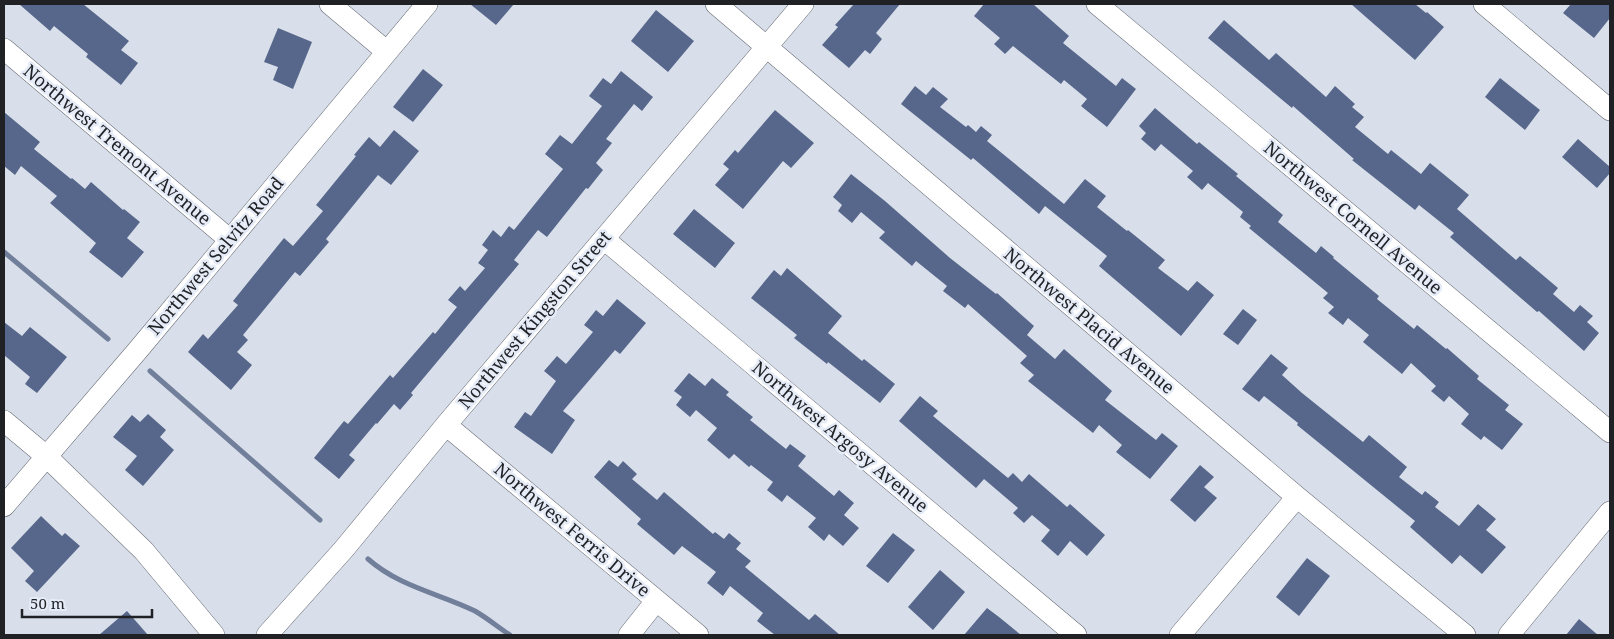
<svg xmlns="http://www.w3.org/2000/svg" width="1614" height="639" viewBox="0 0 1614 639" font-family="'Noto Serif',serif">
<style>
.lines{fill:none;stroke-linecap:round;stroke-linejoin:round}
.stream{stroke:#717f9b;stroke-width:5}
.building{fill:#57678b}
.minor-casing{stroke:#696d77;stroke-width:22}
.minor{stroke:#fff;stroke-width:21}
.labels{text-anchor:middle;stroke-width:5;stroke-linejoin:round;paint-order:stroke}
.street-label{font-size:18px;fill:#1f2125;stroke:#e6ecf7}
</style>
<rect width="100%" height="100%" fill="#d9dfea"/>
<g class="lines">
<path class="stream" d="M 4,252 L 108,339
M 150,371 L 320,520
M 368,559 C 400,587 438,593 475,611 C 487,618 498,627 510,635"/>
</g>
<path class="building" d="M 19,4 L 83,4 L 129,41 L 121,50 L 138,63 L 121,85 L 86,57 L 88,54 L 54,26 L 50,31 Z
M 470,4 L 514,4 L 496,25 Z
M 854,4 L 900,4 L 876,33 L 882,39 L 870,54 L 865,50 L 849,68 L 822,45 L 838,27 L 835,25 Z
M 984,4 L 1033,4 L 1069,36 L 1063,43 L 1116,86 L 1122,78 L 1136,89 L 1107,127 L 1081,106 L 1087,99 L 1064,80 L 1061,84 L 1013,46 L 1005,54 L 994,44 L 1000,38 L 974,16 Z
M 1351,4 L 1415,4 L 1426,13 L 1427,12 L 1444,27 L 1415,60 Z
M 1571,4 L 1610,4 L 1610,18 L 1594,38 L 1563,13 Z
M 656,10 L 694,41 L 668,72 L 631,41 Z
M 1224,20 L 1269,60 L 1276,53 L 1326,97 L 1335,86 L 1355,104 L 1352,107 L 1364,117 L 1355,127 L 1388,154 L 1391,150 L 1421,174 L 1430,163 L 1469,195 L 1457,209 L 1516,260 L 1520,256 L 1558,288 L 1553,294 L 1574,312 L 1580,305 L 1593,316 L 1587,322 L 1599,333 L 1584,351 L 1539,311 L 1537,312 L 1450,237 L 1454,233 L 1419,205 L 1415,210 L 1352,160 L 1354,159 L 1293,106 L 1292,108 L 1208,38 Z
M 278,28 L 312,42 L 293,89 L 273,80 L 278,67 L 264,62 Z
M 423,69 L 443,85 L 413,122 L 393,107 Z
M 621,71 L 653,97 L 642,111 L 634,104 L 606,139 L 612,143 L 596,163 L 603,170 L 588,189 L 586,188 L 547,237 L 538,230 L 514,260 L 519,264 L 411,393 L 413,395 L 400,410 L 394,404 L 377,424 L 376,423 L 349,455 L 355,460 L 339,479 L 314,458 L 344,421 L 348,424 L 390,375 L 393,378 L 433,332 L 435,334 L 457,307 L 448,300 L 460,286 L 465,291 L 485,268 L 478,263 L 488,250 L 482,245 L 493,230 L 501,237 L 509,226 L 514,230 L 563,169 L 545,154 L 560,135 L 572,144 L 602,106 L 589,96 L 603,78 L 611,84 Z
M 1500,78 L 1540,110 L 1525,130 L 1485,97 Z
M 915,86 L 926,95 L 933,87 L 948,99 L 940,107 L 966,127 L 968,125 L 976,132 L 981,126 L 992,135 L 987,141 L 1064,204 L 1085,179 L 1106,196 L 1097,207 L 1127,231 L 1128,230 L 1165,260 L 1158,268 L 1188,291 L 1197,281 L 1214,295 L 1181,336 L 1099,266 L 1107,256 L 1045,206 L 1039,214 L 973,158 L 971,160 L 901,104 Z
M 1155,108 L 1197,144 L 1199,142 L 1238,174 L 1236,176 L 1283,215 L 1278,222 L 1316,253 L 1321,246 L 1334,257 L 1333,258 L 1379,296 L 1377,299 L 1414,329 L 1417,325 L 1446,349 L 1447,348 L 1479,376 L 1477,379 L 1509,405 L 1505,410 L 1523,424 L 1502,450 L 1484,436 L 1481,440 L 1461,424 L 1469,414 L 1449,396 L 1444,402 L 1431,391 L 1436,386 L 1411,363 L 1402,374 L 1363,342 L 1369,335 L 1348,318 L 1343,325 L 1328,313 L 1334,307 L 1323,298 L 1328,293 L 1249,228 L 1251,226 L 1240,217 L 1243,212 L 1208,183 L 1202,190 L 1187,177 L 1193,171 L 1161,144 L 1155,151 L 1141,139 L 1146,133 L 1139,126 Z
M 775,110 L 814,143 L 791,168 L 783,161 L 743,209 L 715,185 L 729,169 L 723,164 L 735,150 L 738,153 Z
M 4,112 L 40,142 L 34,149 L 71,179 L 72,178 L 85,189 L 91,182 L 123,210 L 124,209 L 140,222 L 127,238 L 144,252 L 122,278 L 89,252 L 96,243 L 50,203 L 57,196 L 21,166 L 15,175 L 4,166 Z
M 394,130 L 419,151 L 391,185 L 378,175 L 326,239 L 329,242 L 300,276 L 295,272 L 243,335 L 248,340 L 237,352 L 252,365 L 231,390 L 188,352 L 203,334 L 208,339 L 238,305 L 233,301 L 284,238 L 293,246 L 323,211 L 316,205 L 356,156 L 354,155 L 369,137 L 380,147 Z
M 1578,139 L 1610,167 L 1610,173 L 1597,188 L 1562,157 Z
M 851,174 L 885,201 L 950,258 L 996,294 L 997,293 L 1034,326 L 1027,335 L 1055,359 L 1064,349 L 1112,391 L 1105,400 L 1156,440 L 1162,433 L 1178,446 L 1150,479 L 1116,452 L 1122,445 L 1099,425 L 1093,433 L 1028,381 L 1034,375 L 1020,363 L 1027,356 L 968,304 L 965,308 L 943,291 L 947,286 L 916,261 L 912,266 L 879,238 L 885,232 L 861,212 L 852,223 L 838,211 L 842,205 L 833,197 Z
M 694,209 L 735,243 L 715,268 L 673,234 Z
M 787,268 L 842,316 L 828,333 L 862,361 L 864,359 L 895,384 L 880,403 L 828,362 L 827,364 L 794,338 L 797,335 L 751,298 L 774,270 L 781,276 Z
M 617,299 L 646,323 L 620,354 L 615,350 L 563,411 L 575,420 L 552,454 L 514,427 L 525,412 L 531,416 L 556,381 L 544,371 L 557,356 L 566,364 L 593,332 L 584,325 L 596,310 L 603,316 Z
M 1243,309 L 1257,320 L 1238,345 L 1223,334 Z
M 4,322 L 22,336 L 30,327 L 67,357 L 37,393 L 25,384 L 30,377 L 4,355 Z
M 1271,354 L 1288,368 L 1282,375 L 1302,393 L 1363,442 L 1369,435 L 1407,467 L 1399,477 L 1422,495 L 1425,491 L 1439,502 L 1435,507 L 1459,526 L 1478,504 L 1496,519 L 1486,530 L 1506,547 L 1482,574 L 1460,555 L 1452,564 L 1410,527 L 1415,521 L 1297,425 L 1298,423 L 1264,396 L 1259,402 L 1242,389 Z
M 689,373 L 705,386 L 712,378 L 729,392 L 726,395 L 753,417 L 750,420 L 786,449 L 790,444 L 806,456 L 798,466 L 834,496 L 839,490 L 854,503 L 844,515 L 859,528 L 843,546 L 829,534 L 824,541 L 808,527 L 816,518 L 787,495 L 782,502 L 767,490 L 773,482 L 751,465 L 749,467 L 734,454 L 729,459 L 707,440 L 717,428 L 696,410 L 690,417 L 676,405 L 682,397 L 674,391 Z
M 920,396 L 938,411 L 933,416 L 1008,478 L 1013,473 L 1022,482 L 1029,474 L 1067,507 L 1070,504 L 1105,535 L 1087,556 L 1070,541 L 1058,556 L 1041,541 L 1050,530 L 1032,515 L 1024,523 L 1013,513 L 1018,508 L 984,479 L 976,488 L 899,421 Z
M 148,414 L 166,430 L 160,437 L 174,450 L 143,486 L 125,470 L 137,456 L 113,437 L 132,415 L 140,422 Z
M 609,460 L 618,467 L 623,461 L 637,474 L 632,479 L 657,500 L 664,492 L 713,534 L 715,532 L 724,539 L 729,533 L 741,543 L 736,549 L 751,561 L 745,567 L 809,620 L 815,614 L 840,635 L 775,635 L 757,621 L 763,613 L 730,586 L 723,596 L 707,583 L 716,572 L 682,546 L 674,555 L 637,524 L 641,519 L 594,477 Z
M 1200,465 L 1214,477 L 1204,487 L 1217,498 L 1195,522 L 1170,500 Z
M 41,516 L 62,536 L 65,533 L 80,546 L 37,592 L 25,581 L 34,571 L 11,548 Z
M 893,533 L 915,550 L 888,583 L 866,566 Z
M 1307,558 L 1330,576 L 1299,616 L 1276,597 Z
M 940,570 L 965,592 L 933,630 L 908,607 Z
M 987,608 L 999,617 L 1021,635 L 964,635 Z
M 127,611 L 148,635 L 99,635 Z
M 1579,619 L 1598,635 L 1566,635 Z"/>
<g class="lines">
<g class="minor-casing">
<path id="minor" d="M 330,4 L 386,51
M 716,4 L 1297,497 L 1465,635
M 1097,4 L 1610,432
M 1484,4 L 1610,110
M 4,49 L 230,240
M 604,239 L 1076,635
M 4,421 L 46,456 L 144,551 L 214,635
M 446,425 L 698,635
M 4,506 L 138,350 L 427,4
M 267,635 L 344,549 L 446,425 L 803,4
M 629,635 L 656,601
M 1180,635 L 1297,497
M 1509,635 L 1610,512"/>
</g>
<use href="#minor" class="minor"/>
</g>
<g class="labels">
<g class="street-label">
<text transform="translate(117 145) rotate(40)" y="6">Northwest Tremont Avenue</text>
<text transform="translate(1353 218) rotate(40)" y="6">Northwest Cornell Avenue</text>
<text transform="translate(216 256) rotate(-50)" y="6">Northwest Selvitz Road</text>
<text transform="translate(535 320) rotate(-50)" y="6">Northwest Kingston Street</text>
<text transform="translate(1089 321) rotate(40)" y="6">Northwest Placid Avenue</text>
<text transform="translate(840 437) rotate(40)" y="6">Northwest Argosy Avenue</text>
<text transform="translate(572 530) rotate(40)" y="6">Northwest Ferris Drive</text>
</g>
</g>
<rect width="1614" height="639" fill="none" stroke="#1f2125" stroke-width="10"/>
<path d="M22 609v8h130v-8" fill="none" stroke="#1f2125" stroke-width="2.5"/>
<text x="30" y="609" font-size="15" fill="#1f2125" stroke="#e6ecf7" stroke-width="4" paint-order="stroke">50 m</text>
</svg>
